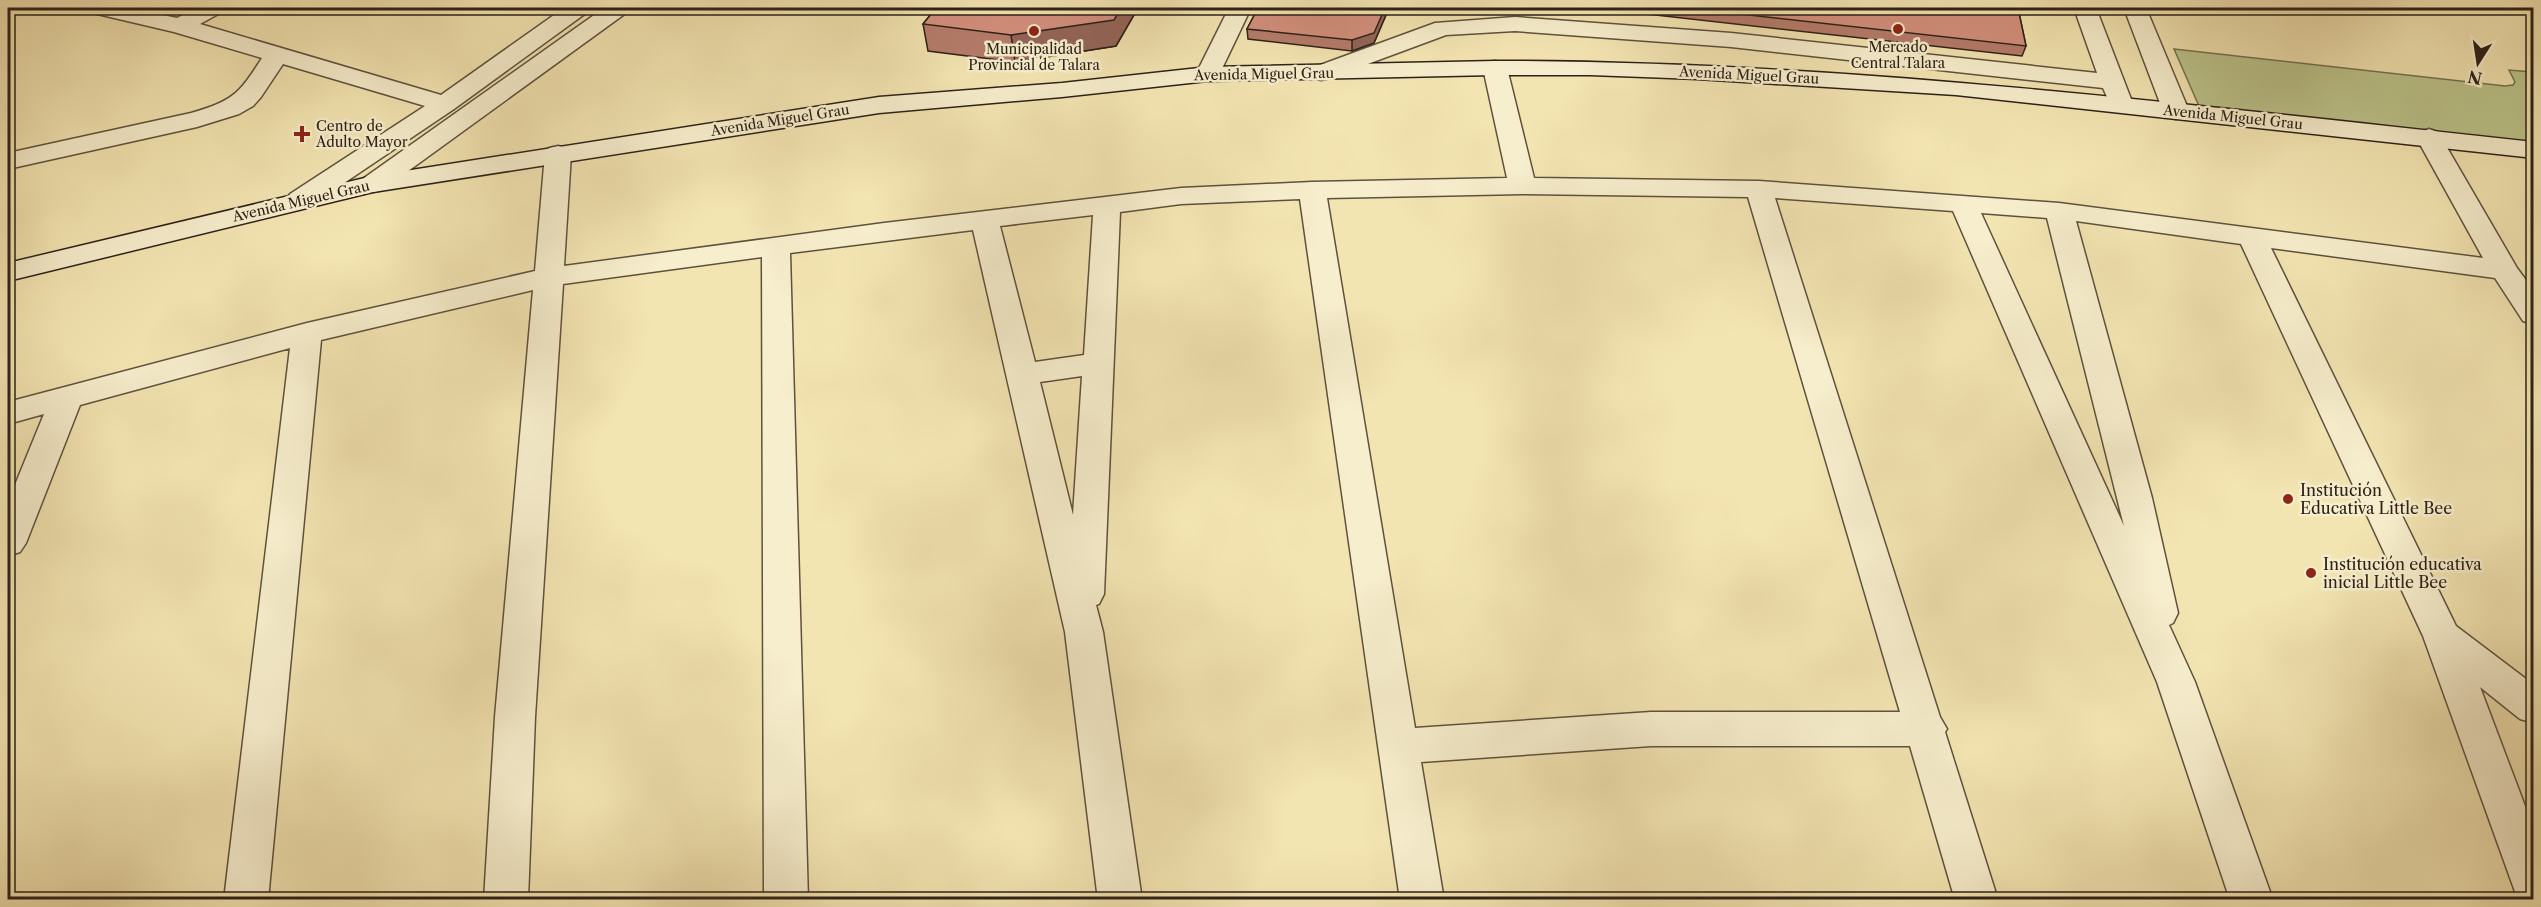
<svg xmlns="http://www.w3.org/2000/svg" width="2541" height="907" viewBox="0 0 2541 907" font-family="'Libre Caslon Text',serif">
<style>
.green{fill:#bcc48b;stroke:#747252;stroke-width:1.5}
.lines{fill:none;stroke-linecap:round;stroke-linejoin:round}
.street-casing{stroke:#5e523e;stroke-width:3}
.secondary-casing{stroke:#2d2118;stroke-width:3}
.street{fill:#f7eecd;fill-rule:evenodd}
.secondary{fill:#f7eecd;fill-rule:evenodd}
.wall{fill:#b57c6c;stroke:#2d2118;stroke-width:1.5}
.shaded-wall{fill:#946558;stroke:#2d2118;stroke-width:1.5}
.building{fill:#d3907e;stroke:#2d2118;stroke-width:1.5}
.poi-dot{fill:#8f2418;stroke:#f7eecd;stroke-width:2}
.labels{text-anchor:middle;stroke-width:5;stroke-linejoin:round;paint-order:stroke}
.far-poi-label{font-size:14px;fill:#2d2118;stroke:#f7eecd}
.far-street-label{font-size:14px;fill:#2d2118;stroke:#f7eecd}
.poi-label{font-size:16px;fill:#2d2118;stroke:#f7eecd;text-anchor:start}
</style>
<rect width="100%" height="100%" fill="#f3e5b2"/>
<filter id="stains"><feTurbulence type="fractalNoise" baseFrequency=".00333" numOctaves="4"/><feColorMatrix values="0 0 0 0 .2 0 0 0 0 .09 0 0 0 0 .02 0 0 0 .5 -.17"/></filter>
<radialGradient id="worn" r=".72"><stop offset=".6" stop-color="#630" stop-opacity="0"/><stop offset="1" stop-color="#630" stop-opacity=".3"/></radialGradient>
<path class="green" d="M 2174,49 L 2505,86 L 2513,85 L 2515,82 L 2509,70 L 2533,72 L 2533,158 L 2202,113 Z"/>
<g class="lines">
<g class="street-casing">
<path id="street" d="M 8,8 L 24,8 L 21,13 L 8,15 Z
M 90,8 L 129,8 L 177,18 L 196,8 L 223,8 L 220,13 L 200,24 L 441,95 L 564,8 L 589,8 L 586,13 L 454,109 L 310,206 L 300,208 L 290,206 L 286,200 L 290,194 L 425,106 L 283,64 L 261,97 L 253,106 L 239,114 L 197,127 L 8,169 L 8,153 L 191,113 C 234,100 238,95 262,58 L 174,32 L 93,13 Z
M 604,8 L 629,8 L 626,13 L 382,190 L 373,192 L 364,190 L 360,184 L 364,178 Z
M 1229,8 L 1251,8 L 1217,79 L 1208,81 L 1199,79 L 1196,74 Z
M 2074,8 L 2096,8 L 2131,99 L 2128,104 L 2119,106 L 2110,104 L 2103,88 L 1731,47 L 1515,31 L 1446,35 L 1330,78 L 1321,80 L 1312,78 L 1309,73 L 1312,68 L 1435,23 L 1515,17 L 1731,33 L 2097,73 Z
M 2124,8 L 2146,8 L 2189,111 L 2185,116 L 2176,119 L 2167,116 L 2163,111 Z
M 1495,61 L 1504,63 L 1507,68 L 1534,178 L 1759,181 L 2059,203 L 2483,258 L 2416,137 L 2420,132 L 2429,129 L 2438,132 L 2517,268 L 2534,291 L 2534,324 L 2523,321 L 2495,278 L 2271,248 L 2456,626 L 2534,685 L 2534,723 L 2520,719 L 2480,687 L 2534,830 L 2534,900 L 2518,900 L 2423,636 L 2241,244 L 2076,221 L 2152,498 L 2178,613 L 2173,623 L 2169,625 L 2195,682 L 2273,900 L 2230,900 L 2157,682 L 1953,211 L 1775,198 L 1940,717 L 1947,729 L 1945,732 L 1998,900 L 1955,900 L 1910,746 L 1651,746 L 1421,762 L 1444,900 L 1400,900 L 1300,199 L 1181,204 L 1120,212 L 1104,594 L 1099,604 L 1096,605 L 1103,632 L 1142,900 L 1098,900 L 1065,632 L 973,230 L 790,253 L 808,900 L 764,900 L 762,257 L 563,284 L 535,717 L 528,900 L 484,900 L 495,717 L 533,290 L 321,340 L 268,900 L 224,900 L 290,348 L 80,405 L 26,543 L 20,552 L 8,556 L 8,502 L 44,414 L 8,424 L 8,402 L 307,323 L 535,271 L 545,154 L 549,148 L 558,146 L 567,148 L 571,154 L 564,266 L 884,223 L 1181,188 L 1312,182 L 1507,178 L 1483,68 L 1486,63 ZM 1522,194 L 1748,197 L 1900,712 L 1651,712 L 1415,728 L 1327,198 ZM 1981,213 L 2047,218 L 2124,526 ZM 1093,215 L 1084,355 L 1035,362 L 1000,226 ZM 1082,376 L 1073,515 L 1040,382 Z"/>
</g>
<g class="secondary-casing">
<path id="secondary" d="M 1495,61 C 1843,61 2188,105 2534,142 L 2534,158 L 1956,95 L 1697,79 L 1590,75 L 1495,75 L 1208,81 L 1062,97 L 879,113 L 373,192 L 8,281 L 8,263 L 373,176 L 879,97 L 1062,83 L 1208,67 Z"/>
</g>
<use href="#street" class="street"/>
<use href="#secondary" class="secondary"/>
</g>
<path class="wall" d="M 936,8 L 1138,8 L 1116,46 L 1015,62 L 928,51 L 923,24 Z
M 1258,8 L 1389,8 L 1374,43 L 1352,51 L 1248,39 L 1247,29 Z
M 1593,8 L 2018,8 L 2026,46 L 2022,56 Z"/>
<path class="shaded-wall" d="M 1121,8 L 1138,8 L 1116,46 L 1015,62 L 1011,35 Z
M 1385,8 L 1389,8 L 1374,43 L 1352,51 L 1352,40 Z"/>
<path class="building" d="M 936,8 L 1121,8 L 1114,20 L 1011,35 L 923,24 Z
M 1258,8 L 1385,8 L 1374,33 L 1352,40 L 1247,29 Z
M 1687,8 L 2018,8 L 2026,46 Z"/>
<g class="poi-dot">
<circle cx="1898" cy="29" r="6"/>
<circle cx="1034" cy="31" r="6"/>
<path d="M299 125h6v6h6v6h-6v6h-6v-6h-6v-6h6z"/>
<circle cx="2288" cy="499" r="6"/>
<circle cx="2311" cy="573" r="6"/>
</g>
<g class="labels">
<g class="far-poi-label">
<text x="1898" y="52">Mercado<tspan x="1898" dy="16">Central Talara</tspan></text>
<text x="1034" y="54">Municipalidad<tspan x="1034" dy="16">Provincial de Talara</tspan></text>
<text x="316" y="131" text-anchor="start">Centro de<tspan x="316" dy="16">Adulto Mayor</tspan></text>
</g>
<g class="far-street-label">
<text transform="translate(1264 74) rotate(-1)" y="5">Avenida Miguel Grau</text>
<text transform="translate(1749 75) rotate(3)" y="5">Avenida Miguel Grau</text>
<text transform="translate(2233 117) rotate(6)" y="5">Avenida Miguel Grau</text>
<text transform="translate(780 120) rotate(-9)" y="5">Avenida Miguel Grau</text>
<text transform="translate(301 201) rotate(-13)" y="5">Avenida Miguel Grau</text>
</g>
<g class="poi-label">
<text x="2300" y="496">Institución<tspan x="2300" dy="18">Educativa Little Bee</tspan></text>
<text x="2323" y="570">Institución educativa<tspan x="2323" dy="18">inicial Little Bee</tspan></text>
</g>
</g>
<rect width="2541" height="907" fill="none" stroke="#f3e5b2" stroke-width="30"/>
<rect x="9" y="9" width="2523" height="889" fill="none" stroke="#2d2118" stroke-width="3"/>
<rect x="15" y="15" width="2511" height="877" fill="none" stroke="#2d2118" stroke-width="1.5"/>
<g transform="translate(2478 63) rotate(192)" stroke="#f7eecd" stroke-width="4.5" paint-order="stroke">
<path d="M0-4.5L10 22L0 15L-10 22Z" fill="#2d2118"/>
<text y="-9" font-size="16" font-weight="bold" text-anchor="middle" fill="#2d2118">N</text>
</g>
<rect width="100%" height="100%" filter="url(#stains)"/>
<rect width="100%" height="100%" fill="url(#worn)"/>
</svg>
